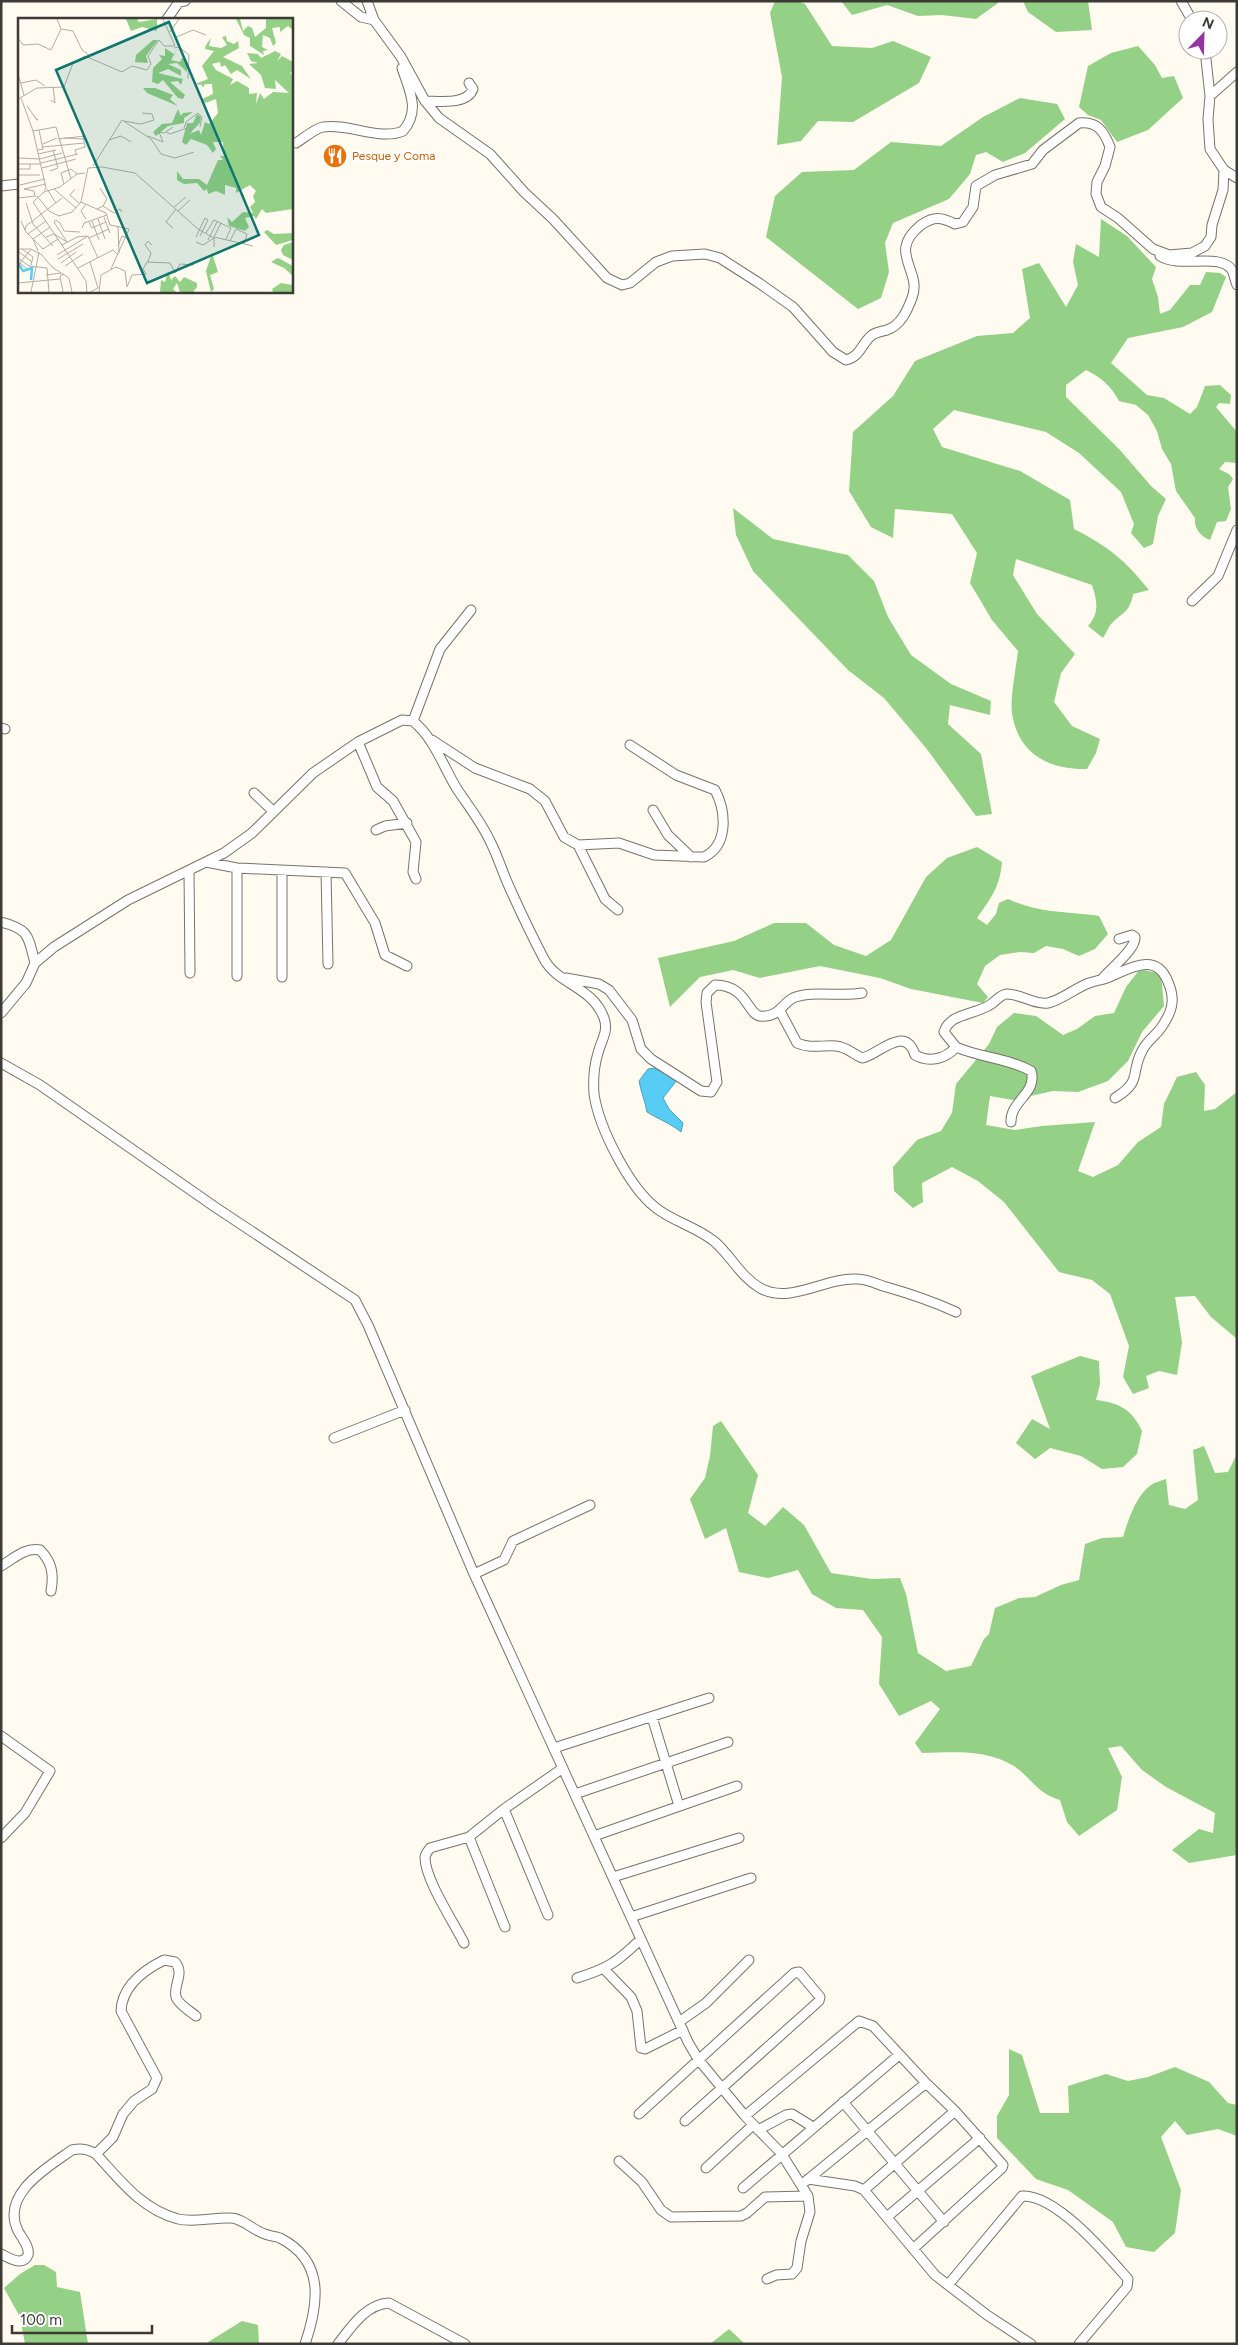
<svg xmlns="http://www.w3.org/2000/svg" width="1238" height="2345" viewBox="0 0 1238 2345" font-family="Figtree,sans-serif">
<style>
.forest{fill:#94d085}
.water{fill:#57ccf5;stroke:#4fa0bb}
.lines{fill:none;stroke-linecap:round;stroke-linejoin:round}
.street-casing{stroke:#787469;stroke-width:11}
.street{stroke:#fff;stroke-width:9}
.labels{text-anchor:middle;stroke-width:4.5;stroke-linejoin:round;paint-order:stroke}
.food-label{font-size:12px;fill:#c56008;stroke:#fff;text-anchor:start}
.inset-river{fill:none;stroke:#57ccf5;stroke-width:2.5}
.inset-road{fill:none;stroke:#b1aea6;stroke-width:1}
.view{fill:#0f766e;fill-opacity:0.15;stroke:#0f766e;stroke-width:2.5}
.inset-edge{fill:none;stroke:#3c3a35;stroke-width:2.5}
</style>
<rect width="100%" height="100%" fill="#fffbf1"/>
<path class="forest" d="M 775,1 L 798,1 L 805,4 L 832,46 L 872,48 L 893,41 L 931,57 L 919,83 L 853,122 L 818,121 L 801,141 L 777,145 L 782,77 L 770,13 Z
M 841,1 L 998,1 L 998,3 L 976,19 L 942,15 L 918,16 L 887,5 L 852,15 Z
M 1023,1 L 1088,1 L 1092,30 L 1056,32 L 1028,12 Z
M 1138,46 L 1155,65 L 1162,78 L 1174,76 L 1183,98 L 1148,130 L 1117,142 L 1101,120 L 1088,115 L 1079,107 L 1088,66 L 1111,53 Z
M 1020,98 L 1057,104 L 1065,119 L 1025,153 L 1003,162 L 986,152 L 976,155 L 970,174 L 949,199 L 893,223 L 885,243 L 889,272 L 881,298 L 858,309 L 766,237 L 775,196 L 802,172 L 854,170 L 891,142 L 941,146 L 983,117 Z
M 1101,219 L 1127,236 L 1156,267 L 1152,279 L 1158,297 L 1160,314 L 1170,310 L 1190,285 L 1200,285 L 1206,272 L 1220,273 L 1226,277 L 1212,312 L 1183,327 L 1128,338 L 1111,363 L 1147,395 L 1164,398 L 1190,414 L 1197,407 L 1205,386 L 1220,385 L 1231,395 L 1230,404 L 1219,403 L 1216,407 L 1237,432 L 1237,463 L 1225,462 L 1219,469 L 1229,474 L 1233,479 L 1228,487 L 1231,509 L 1226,521 L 1217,522 L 1210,540 C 1200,536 1194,528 1195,518 L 1176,491 L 1171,464 L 1162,449 L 1157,431 L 1148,415 L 1136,405 L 1119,401 C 1111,386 1102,378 1086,370 L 1066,385 L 1066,397 L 1120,450 L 1151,486 L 1166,499 L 1158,516 L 1153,544 L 1144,548 L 1131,533 L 1134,524 L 1121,492 L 1079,453 L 1046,432 L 954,410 L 933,429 L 942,447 L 1020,471 L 1070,500 L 1074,529 C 1109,547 1124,559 1149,590 L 1133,594 C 1130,612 1123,612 1112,623 C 1108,627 1106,634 1103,638 L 1088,626 C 1100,612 1097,601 1092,585 L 1016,559 L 1013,575 L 1037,614 L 1075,654 L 1061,673 L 1054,702 L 1072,726 L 1100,739 L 1096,753 L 1087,769 C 1049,770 1018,754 1012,713 C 1010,698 1016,668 1018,651 L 992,620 L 970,583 L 977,553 L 952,514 L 895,509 L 893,538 L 871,527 L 849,491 L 853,432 L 893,396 L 915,361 L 977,336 L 1013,333 L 1030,318 L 1022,269 L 1039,263 L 1066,307 L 1078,285 L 1073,262 L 1076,244 L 1099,257 Z
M 733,508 L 773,539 L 848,555 L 874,581 L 888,617 L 911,655 L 951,684 L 991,701 L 990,715 L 950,705 L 948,724 L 981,754 L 992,814 L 976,816 L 926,748 L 884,698 L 848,670 L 753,571 L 736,535 Z
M 977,847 L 1002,862 C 1000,887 991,898 977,918 L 987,925 L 996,914 L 999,903 L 1008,899 C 1041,914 1064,911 1099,916 L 1108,934 L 1095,949 L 1079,956 L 1063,949 L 1046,946 L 1034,953 L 1020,952 L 1000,955 L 985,966 L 977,984 L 988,997 L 983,1003 L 911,989 L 880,978 L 820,966 L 760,978 L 733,970 L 700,977 L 670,1007 L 658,958 L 734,941 L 774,923 L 806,923 L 834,945 L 866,956 L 891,940 L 926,877 L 947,858 Z
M 1140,969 L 1161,974 L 1164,1006 L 1142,1032 L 1128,1061 L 1108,1081 L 1078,1092 L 1053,1091 L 1013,1100 L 990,1096 L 986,1125 L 1015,1130 L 1042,1126 L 1095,1122 L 1078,1171 L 1093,1177 L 1118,1165 L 1138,1142 L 1161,1127 L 1164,1104 L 1177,1077 L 1196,1072 L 1205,1085 L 1204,1111 L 1215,1109 L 1237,1092 L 1237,1339 L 1211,1317 L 1195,1296 L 1175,1297 L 1182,1342 L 1177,1375 L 1159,1371 L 1146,1376 L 1149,1388 L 1133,1394 L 1123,1377 L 1129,1346 L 1110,1294 L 1092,1280 L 1059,1272 L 1004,1202 L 978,1181 L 952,1167 L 922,1183 L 923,1202 L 913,1208 L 894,1191 L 893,1167 L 917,1140 L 941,1131 L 952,1113 L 956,1084 L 989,1044 L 997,1027 L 1014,1013 L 1036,1016 L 1063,1035 L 1077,1029 L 1095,1016 L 1114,1013 L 1126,987 Z
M 1080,1356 L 1099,1361 L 1100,1384 L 1096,1400 C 1119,1403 1132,1409 1142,1431 L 1137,1454 L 1123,1467 L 1102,1469 L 1081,1456 L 1050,1448 L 1035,1459 L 1016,1443 L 1032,1419 L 1050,1429 L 1031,1376 Z
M 721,1421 L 758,1475 L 748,1513 L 765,1526 L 783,1507 L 804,1525 L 831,1573 L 872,1579 L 900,1578 L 906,1594 L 918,1653 L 946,1671 L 971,1666 L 984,1639 L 989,1634 L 995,1608 L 1019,1598 L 1035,1597 L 1061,1585 L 1079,1580 L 1085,1544 L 1102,1538 L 1123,1537 C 1128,1521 1136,1495 1151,1485 C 1155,1482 1161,1481 1166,1479 L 1169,1505 L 1185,1509 L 1198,1500 L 1193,1450 L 1204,1446 L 1215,1473 L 1228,1472 L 1237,1454 L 1237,1855 L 1189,1863 L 1172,1850 L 1199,1829 L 1213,1833 L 1215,1813 L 1166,1787 L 1142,1770 L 1121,1746 L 1108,1748 L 1122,1777 L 1117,1810 L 1079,1836 L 1067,1822 L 1060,1800 C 1036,1793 1032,1778 1014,1766 C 987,1749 953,1752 922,1753 L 915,1743 L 940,1709 L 931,1701 L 899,1716 L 879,1684 L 882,1637 L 863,1610 L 836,1608 L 812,1594 L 798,1570 L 768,1578 L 739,1572 L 726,1528 L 705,1539 L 690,1499 L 705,1478 L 710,1456 L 713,1426 Z
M 1009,2049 L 1022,2055 L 1040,2113 L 1069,2113 L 1068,2086 L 1106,2074 L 1128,2081 L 1148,2077 L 1175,2067 L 1209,2082 L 1228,2103 L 1237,2105 L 1237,2136 L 1218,2129 L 1187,2135 L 1175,2121 L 1161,2137 L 1181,2190 L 1175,2233 L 1154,2252 L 1126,2247 L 1113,2222 L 1068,2190 L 1036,2179 L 997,2138 L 997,2116 L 1009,2095 Z
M 35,2265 L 44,2265 L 56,2272 L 57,2287 L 80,2292 L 88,2344 L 25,2344 L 20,2317 L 4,2288 L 20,2274 Z
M 242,2321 L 258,2325 L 259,2344 L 205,2344 Z
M 729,2329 L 745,2344 L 710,2344 Z"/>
<path class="water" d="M 654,1068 L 677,1080 L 663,1098 L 669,1109 L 683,1123 L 681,1132 C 670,1123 658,1119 647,1112 C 645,1101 641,1092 639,1081 L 648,1069 Z"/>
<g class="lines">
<g class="street-casing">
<path id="street" d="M 341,1 L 361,17 L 374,20 L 401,57 L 425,101 L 439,118 L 490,154 L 524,192 L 553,219 L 607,278 L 622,285 L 630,283 L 656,262 L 672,256 L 705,254 L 720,258 L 759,283 L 793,307 L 833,352 L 846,360 C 861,356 861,344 872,335 C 877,332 882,331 887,330 C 901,325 907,311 912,298 C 923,270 886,253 921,225 C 934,216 941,217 955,224 L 963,222 L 973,207 L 976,186 L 995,175 L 1032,164 L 1043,150 L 1079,123 C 1097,121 1104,131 1110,147 L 1105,166 L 1097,182 L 1096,194 L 1101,207 L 1118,218 L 1153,249 L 1169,255 L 1192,253 L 1205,246 L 1211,237 L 1212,225 L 1223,190 L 1224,170 L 1210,149 L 1208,119 L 1210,96 L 1205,50
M 367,1 L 374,20
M 1181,1 L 1192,20
M 167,19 L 179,2 L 185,1
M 1210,96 L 1237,72
M 425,101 C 440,101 467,105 473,89 L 469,83
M 296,143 C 304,138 314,129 323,127 C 349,123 380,141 403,131 C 421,110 409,90 402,68
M 1224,170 L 1237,178
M 1,186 L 19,184
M 1160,256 C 1180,269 1220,252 1232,270 C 1234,274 1235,280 1237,285
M 1192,601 L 1218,576 L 1237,530
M 413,721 L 440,649 L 471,610
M 1,728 L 5,729
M 432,740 L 475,768 L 530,789 L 545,801 L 564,837 L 578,845 L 619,843 L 654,855 L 704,857 C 729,845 726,811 715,790 L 676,775 L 630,745
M 358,742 L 377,787 L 393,801 L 416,842 L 413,872 L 416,879
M 254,793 L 273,811
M 653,810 L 668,835 L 691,857
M 376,830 L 385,826 L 407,823
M 578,845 L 605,899 L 618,910
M 206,862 L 237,868 L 345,873 L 375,923 L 385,955 L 407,966
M 189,871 L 190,973
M 282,871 L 282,977
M 326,872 L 328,964
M 1,922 C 30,929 28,937 35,963
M 237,976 L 237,868
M 566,978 L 599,984 L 609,990 L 632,1020 L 641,1049 L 651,1059 L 701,1091 L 711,1092 L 717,1082 L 706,1002 L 707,993 L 715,985 C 747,985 747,1014 760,1016 C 778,1018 782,1004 793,998 C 810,990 842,997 862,993
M 1102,979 C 1111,968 1136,949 1135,937 L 1132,935 L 1119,939
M 780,1011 L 797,1043 C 811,1049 822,1045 836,1046 C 847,1047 853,1054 862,1058 C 877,1056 905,1023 915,1055 C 929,1063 946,1059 956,1047 C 981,1058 1008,1058 1031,1071 C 1038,1093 1010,1101 1011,1122
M 1,1013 L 26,983 L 35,963 L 54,947 L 128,900 L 224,853 L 252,833 L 313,773 L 358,742 L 402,720 L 413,721 C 434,738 443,766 457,789 C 469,807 482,823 491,843 C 499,859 504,877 512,893 C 522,915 533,938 544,959 C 558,985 592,986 604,1018 C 609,1031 601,1041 598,1053 C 594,1066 593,1080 594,1094 C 599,1128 629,1187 656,1208 C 674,1222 697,1227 715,1242 C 731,1256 741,1277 760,1288 C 790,1305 825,1277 857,1279 C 866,1279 875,1283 883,1286 C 908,1293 932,1301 956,1312
M 956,1047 L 944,1032 C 946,1026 948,1024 953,1020 C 963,1014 977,1012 988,1006 C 995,1003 1000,994 1007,994 C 1021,994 1034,1005 1048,1003 C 1062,1000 1075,988 1089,983 C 1095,981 1101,980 1107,978 C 1129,969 1156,951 1168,982 C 1176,1000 1172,1012 1161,1028 C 1155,1036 1146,1042 1142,1051 C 1130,1073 1143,1081 1115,1098
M 1,1063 L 40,1085 L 215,1207 L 355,1300 L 368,1325 L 474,1574 L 688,2042 L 698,2059 L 745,2116 L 781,2153 L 808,2196 L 810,2212 L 801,2241 L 797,2268 L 792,2274 L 776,2275 L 767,2279
M 334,1438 L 405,1410
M 1,1566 C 13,1559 25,1547 40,1550 C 52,1562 54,1574 51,1591
M 474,1574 L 504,1560 L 513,1541 L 590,1505
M 652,1717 L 679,1806
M 1,1736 L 50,1771 L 25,1813 L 1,1838
M 554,1748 L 709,1698
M 575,1794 L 728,1742
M 504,1809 L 548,1915
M 594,1836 L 737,1786
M 469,1837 L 505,1927
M 613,1877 L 739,1838
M 631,1917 L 751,1878
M 464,1943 C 454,1923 425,1879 425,1858 C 425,1854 428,1851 430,1848 L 469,1837 L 504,1809 L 563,1768
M 604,1969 L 631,1997 L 637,2011 L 641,2048 L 645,2049 L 683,2030
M 577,1978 C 609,1968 617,1962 641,1939
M 679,2022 L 706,2003 L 749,1960
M 843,2102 L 944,2222
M 639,2114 L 794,1973 L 799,1972 L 820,1997 L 819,2001 L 685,2121
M 745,2116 L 859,2021 L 873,2026 L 926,2083 L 955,2111 L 1003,2165 L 1002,2168 L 913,2249
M 758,2130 L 786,2115 L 792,2114 L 813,2127
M 96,2154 L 113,2137 L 123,2114 L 134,2101 L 152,2089 L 157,2078 L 121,2011 C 122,1986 144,1970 164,1960 L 175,1962 C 185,1974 173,1984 176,1997 C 178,2004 191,2012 196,2016
M 619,2161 L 642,2182 L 661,2210 L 671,2217 L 741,2216 L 747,2213 L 765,2197 L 808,2196
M 706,2168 L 753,2125
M 808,2179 L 855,2186 L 864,2190 L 935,2275 L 987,2315 L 1031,2344
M 806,2181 L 926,2083
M 743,2188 L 899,2055
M 864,2190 L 955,2111
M 887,2217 L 980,2138
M 1,2254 C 9,2258 23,2267 28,2255 C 30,2247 22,2238 18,2231 C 0,2194 48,2167 72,2150 C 82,2148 87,2149 96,2154 C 120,2180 141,2209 178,2219 C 196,2223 213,2217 231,2218 C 242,2218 254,2231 265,2234 C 269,2236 275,2236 280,2238 C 325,2261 319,2303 305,2344
M 948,2285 L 1022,2196 C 1056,2194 1107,2255 1128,2279 L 1127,2287 L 1079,2344
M 338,2344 C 351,2327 366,2304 389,2303 L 465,2344"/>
</g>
<use href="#street" class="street"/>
</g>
<defs>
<g id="restaurant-disc" transform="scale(1.25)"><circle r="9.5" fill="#e8710a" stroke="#fff"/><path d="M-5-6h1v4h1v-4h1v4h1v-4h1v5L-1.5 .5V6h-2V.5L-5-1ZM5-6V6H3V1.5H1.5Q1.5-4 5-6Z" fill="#fff"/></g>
</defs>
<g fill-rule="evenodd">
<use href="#restaurant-disc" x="335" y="156"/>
</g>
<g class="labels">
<g class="food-label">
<text x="352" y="160">Pesque y Coma</text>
</g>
</g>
<g transform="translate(18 18)">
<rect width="275" height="275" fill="#fffbf1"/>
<path d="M 108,1 L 119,1 L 121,4 L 139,1 L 139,13 L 124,9 L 113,13 ZM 218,1 L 222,1 L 225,13 L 230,8 L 234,10 L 237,19 L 248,10 L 248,1 L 275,1 L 275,12 L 270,8 L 262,14 L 262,9 L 254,10 L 258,25 L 255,28 L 252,20 L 245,17 L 244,29 L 250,32 L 245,33 L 246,37 L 232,28 L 232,20 L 226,17 ZM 208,18 L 209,23 L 216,26 L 220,23 L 221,30 L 205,39 L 224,48 L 233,61 L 219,52 L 213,56 L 207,47 L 203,49 L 202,44 L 194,46 L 198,52 L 215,61 L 212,67 L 219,63 L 231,70 L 231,76 L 239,75 L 238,86 L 242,75 L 246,81 L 255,74 L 271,75 L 257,62 L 258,71 L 247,70 L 243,57 L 231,46 L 240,45 L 233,43 L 229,35 L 240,36 L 243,40 L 257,33 L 263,36 L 259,43 L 264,38 L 275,44 L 275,55 L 272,54 L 275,59 L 275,191 L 248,195 L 244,191 L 238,201 L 236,198 L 227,200 L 231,209 L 227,213 L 211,208 L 209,199 L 214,204 L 225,194 L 235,195 L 232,189 L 237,184 L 235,178 L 238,173 L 232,167 L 218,175 L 218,170 L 207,167 L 207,177 L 198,173 L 190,176 L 189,171 L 186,173 L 179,165 L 166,166 L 159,162 L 159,153 L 165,161 L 181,161 L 189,167 L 200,142 L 205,142 L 202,138 L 206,138 L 205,124 L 195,124 L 198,131 L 195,135 L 189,127 L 173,121 L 168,127 L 164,124 L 169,105 L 175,105 L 179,96 L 183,99 L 182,105 L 171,116 L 181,112 L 183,117 L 187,104 L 191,106 L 200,95 L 198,81 L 187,85 L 184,81 L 195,76 L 194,66 L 187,66 L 185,70 L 184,67 L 177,66 L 190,61 L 184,48 L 196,33 L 187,31 L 188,27 L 193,20 L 191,28 L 203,30 L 209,27 L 204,19 ZM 135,22 L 140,22 L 128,38 L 130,45 L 117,44 L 118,37 ZM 147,30 L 156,36 L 160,30 L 153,42 L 162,44 L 164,40 L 169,43 L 169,54 L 159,45 L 150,46 L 163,52 L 163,58 L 150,51 L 140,55 L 165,61 L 163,67 L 160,63 L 152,64 L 167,77 L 165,81 L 160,80 L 145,62 L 140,66 L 134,64 L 135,50 L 144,41 L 141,37 L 147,38 ZM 125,70 L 137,70 L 155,77 L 152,81 L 160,88 L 129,75 ZM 160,91 L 163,98 L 165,95 L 175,94 L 166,100 L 166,105 L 150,108 L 138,118 L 135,114 L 144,106 L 154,105 ZM 249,212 L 256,216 L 275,215 L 275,222 L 258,227 L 246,214 ZM 275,224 L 275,242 L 265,237 L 263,232 L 266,227 ZM 194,235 L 200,254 L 192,257 L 196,271 L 193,274 L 188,253 ZM 260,240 L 275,248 L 275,258 L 266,250 L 253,244 ZM 150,253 L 153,262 L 157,258 L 162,264 L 166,259 L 179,265 L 179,269 L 175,274 L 162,274 L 159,265 L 155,271 L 158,274 L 142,274 L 143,262 L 147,264 ZM 263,265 L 275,267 L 275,274 L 255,274 L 254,271 Z" fill="#94d085"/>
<path class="inset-river" d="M 0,245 L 5,253 L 14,250 L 13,262"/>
<path class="inset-road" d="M 43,11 L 55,13 L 64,32 L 72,38M 152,14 L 161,1M 0,20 L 5,27 L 20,26 L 33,32 L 43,11 L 39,1M 156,20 L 175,12 L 188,17M 156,30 L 161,29 L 171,37 L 170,61M 0,56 L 6,77M 3,65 L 18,62 L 27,68M 3,80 L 15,113 L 28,170 L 26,173M 0,81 L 19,70 L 46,69 L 55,45 L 67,38 L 104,54 L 114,48 L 129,52 L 133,46 L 130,38 L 141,22 L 146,28 L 157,28 L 145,1M 33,82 L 37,85 L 35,69M 9,88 L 19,102 L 20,102 L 15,97M 106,103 L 123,106 L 136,102 L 134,96 L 124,95M 166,110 L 168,104 L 180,95 L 184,99 L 182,109M 15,113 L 38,109 L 53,161M 148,114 L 152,116 L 172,109 L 173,115M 130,118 L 145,124 L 141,114 L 146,115 L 155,109M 46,120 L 65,121M 40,121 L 67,118M 91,122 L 103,118 L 113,124M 25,126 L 39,120M 25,129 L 66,125M 20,132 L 25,131 L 21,112M 20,136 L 38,132M 58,136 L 57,132 L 67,129 L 65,118M 0,140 L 22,141 L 44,135M 23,145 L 60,136M 0,146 L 23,146M 75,148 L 104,102 L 133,121 L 143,136 L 157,140 L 176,134M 24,150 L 58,141M 0,151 L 12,151 L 12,146M 32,153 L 40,150 L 35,132M 59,156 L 42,169 L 26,174 L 15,184 L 68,263 L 69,274M 0,157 L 22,157M 46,166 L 43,155 L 53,151 L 59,156 L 67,155M 2,167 L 27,161M 6,171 L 28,166M 6,171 L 16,173 L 17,178M 29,171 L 38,185M 36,171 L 58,190M 57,171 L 52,177 L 62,186M 19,178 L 31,193 L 41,198M 0,180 L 18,178M 63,184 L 88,195 L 92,207 L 111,211 L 93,251M 8,185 L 15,206 L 35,228M 85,188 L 96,195 L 102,191 L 104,194M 156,189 L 168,179M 79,191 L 85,188 L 89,181 L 82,170M 160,193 L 172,182M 41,198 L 54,194 L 63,184 L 70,150 L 84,149 L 117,155 L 180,211 L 196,220 L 196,229M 86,199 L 92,215M 68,201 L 63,193 L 68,186M 80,201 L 87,221M 3,203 L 8,214 L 25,231 L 40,221M 74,203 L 81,222M 71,204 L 74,210 L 88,204M 42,205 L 38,202 L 36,204 L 49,224M 42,205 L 46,213 L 62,214M 100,208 L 101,235M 64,210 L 66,205 L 89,197M 155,210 L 148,204 L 158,191M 7,212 L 8,208 L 44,180M 188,215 L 196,202 L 213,210 L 208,221M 10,216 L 28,203M 70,218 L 80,240M 28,219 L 36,216 L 49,224M 178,219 L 187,200 L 190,202 L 182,218M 196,219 L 235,228M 196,219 L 203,205M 71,220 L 91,211M 190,222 L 199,204M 212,223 L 218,211 L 229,216 L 226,226M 178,224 L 185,227 L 196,220M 44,227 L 59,219 L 69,218M 100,228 L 104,218 L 109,220M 0,231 L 13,231 L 24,237 L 34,249 L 51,260 L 54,274M 4,231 L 15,239 L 13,247M 0,233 L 14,244M 20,233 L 15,221 L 32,209M 39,237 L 70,218M 0,240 L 11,248 L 29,250 L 31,274M 40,241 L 65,226M 130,244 L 133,235 L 127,227 L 130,223 L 134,227M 43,245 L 58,234M 47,248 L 65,236M 60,250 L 95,232 L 100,237M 9,251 L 2,245 L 13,231M 28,257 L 43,255M 0,265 L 42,261M 13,274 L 21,234M 45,274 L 42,258 L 46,256M 72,274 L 80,270 L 72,244M 81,274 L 83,257 L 98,249 L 107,253 L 109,269 L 114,257 L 128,256 L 125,251 L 129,244 L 152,245 L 157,255 L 162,246 L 176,247"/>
<path class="view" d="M 151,4 L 241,217 L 129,265 L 38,52 Z"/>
<rect width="275" height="275" class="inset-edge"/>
</g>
<rect width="1238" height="2345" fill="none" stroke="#3c3a35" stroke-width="5"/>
<g transform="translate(1203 35) rotate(23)"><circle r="24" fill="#ffffff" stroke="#b1b0ae"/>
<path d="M0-4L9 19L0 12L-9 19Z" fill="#92359f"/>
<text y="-8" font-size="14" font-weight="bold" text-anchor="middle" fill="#3c3a35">N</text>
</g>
<path d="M12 2325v8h140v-8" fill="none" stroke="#3c3a35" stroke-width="2.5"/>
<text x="20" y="2325" font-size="15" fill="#3c3a35" stroke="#ffffff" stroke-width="4" paint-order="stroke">100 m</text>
</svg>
